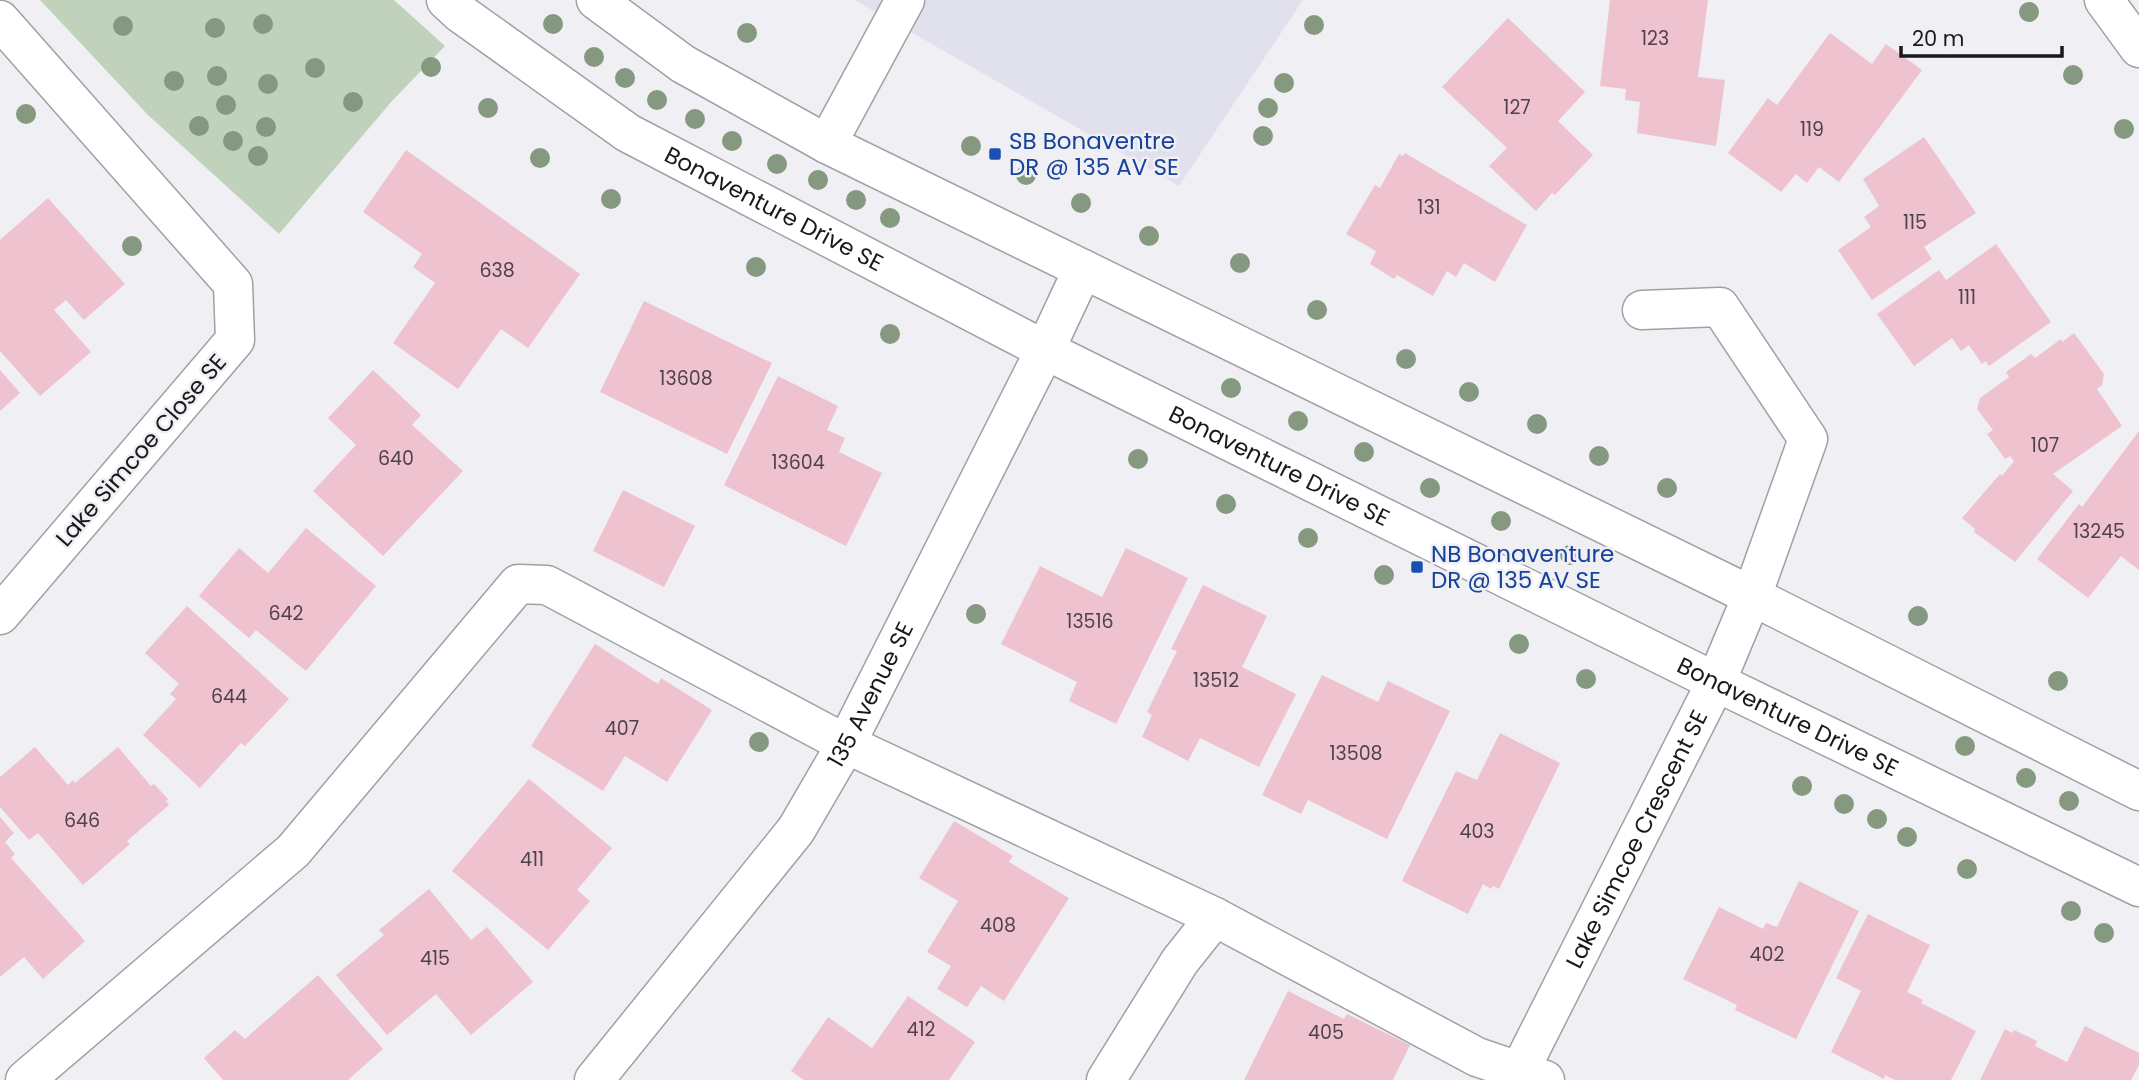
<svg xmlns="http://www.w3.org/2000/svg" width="2139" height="1080" viewBox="0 0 2139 1080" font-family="Poppins,sans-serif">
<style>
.built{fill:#e1e1ed}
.green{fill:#c0d2bb}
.building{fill:#efc2cf}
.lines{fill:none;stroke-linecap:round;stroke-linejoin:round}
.minor-casing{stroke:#a0a0a5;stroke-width:41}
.minor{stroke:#fff;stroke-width:38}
.tree{fill:#859880}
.transit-dot{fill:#1a4fb4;stroke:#efeff4;stroke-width:2.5}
.labels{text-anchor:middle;stroke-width:5;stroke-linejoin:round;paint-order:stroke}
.number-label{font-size:19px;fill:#4e4348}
.transit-label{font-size:23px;fill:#164399;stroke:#efeff4;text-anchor:start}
.street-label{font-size:23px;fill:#19191b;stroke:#efeff4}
</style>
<rect width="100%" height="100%" fill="#efeff4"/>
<path class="built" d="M 855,0 L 1303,0 L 1179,186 Z"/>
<path class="green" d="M 40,0 L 394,0 L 445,46 L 392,101 L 279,234 L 148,115 Z"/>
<path class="building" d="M 1610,0 L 1708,0 L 1698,77 L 1725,80 L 1716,146 L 1637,133 L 1640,102 L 1625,100 L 1626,89 L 1600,86 Z
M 1508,18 L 1585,92 L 1558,121 L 1593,155 L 1555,195 L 1552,193 L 1536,211 L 1489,166 L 1507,148 L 1442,87 Z
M 1830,33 L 1872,64 L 1886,44 L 1922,70 L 1839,182 L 1819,167 L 1807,183 L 1796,174 L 1781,192 L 1728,153 L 1768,98 L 1777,105 Z
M 1924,137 L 1976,213 L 1924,247 L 1932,259 L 1872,300 L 1838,250 L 1871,227 L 1864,217 L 1879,206 L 1863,179 Z
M 406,150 L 580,274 L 528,348 L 501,329 L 458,389 L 393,343 L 435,283 L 413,267 L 422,254 L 363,212 Z
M 1405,153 L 1527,225 L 1495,282 L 1464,263 L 1456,277 L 1447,271 L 1433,296 L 1397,275 L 1394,279 L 1370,264 L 1376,251 L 1346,234 L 1375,185 L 1380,188 L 1399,154 L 1403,156 Z
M 48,198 L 125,284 L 84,320 L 66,300 L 54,310 L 91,352 L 40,396 L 0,351 L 0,240 Z
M 1996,244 L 2051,322 L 1989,366 L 1986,361 L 1982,364 L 1969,345 L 1961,351 L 1952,338 L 1914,366 L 1877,314 L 1939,270 L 1946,280 Z
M 644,301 L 772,363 L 727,454 L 600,392 Z
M 2074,333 L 2104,374 L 2102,385 L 2097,389 L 2122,426 L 2053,474 L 2073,491 L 2015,562 L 1974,532 L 1975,529 L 1962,518 L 2000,474 L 2002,476 L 2014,461 L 2010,456 L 2005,459 L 1987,434 L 1993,430 L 1977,409 L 1980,398 L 2009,377 L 2006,372 L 2031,354 L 2035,358 L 2061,339 L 2062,342 Z
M 0,370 L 20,393 L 0,411 Z
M 373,370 L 421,415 L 412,425 L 463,471 L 383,556 L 313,491 L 356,445 L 328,418 Z
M 778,376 L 838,406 L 827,430 L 845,438 L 839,452 L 882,473 L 846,546 L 724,485 Z
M 2139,431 L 2139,570 L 2121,556 L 2088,598 L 2037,559 L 2079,504 L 2082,507 Z
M 623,490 L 695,526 L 664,587 L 593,551 Z
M 306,528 L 376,586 L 306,671 L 256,630 L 249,638 L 199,596 L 239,548 L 268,573 Z
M 1126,548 L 1188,578 L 1116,724 L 1069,701 L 1077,682 L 1001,644 L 1040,566 L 1102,597 Z
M 1203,585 L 1267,616 L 1242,667 L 1296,694 L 1259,767 L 1200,738 L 1188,761 L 1142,737 L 1152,715 L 1147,712 L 1177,651 L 1171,649 Z
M 187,606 L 289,699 L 245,746 L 241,743 L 200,788 L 143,735 L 176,699 L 170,694 L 179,684 L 145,653 Z
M 595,644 L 658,684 L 661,678 L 712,710 L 667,782 L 625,756 L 603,791 L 531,746 Z
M 1322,675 L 1378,702 L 1388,681 L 1450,711 L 1387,839 L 1308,800 L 1301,814 L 1262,795 Z
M 1500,733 L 1560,763 L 1499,889 L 1493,886 L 1491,889 L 1483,884 L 1468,914 L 1402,881 L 1456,771 L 1477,780 Z
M 35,747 L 68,785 L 73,780 L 75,783 L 118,747 L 151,786 L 154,784 L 168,799 L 166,801 L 169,805 L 127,841 L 130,844 L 83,885 L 38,833 L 29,840 L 0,807 L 0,777 Z
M 529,779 L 612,848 L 577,890 L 590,901 L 548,950 L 452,871 Z
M 0,817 L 14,833 L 5,842 L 15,854 L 11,858 L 85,941 L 43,979 L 24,957 L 0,977 Z
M 954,821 L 1013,856 L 1009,862 L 1069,898 L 1004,1001 L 981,986 L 967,1007 L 937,989 L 951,966 L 927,952 L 958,901 L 919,878 Z
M 1799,881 L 1859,911 L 1796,1039 L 1735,1010 L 1737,1005 L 1683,979 L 1719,907 L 1763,929 L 1766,923 L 1777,927 Z
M 429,889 L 471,940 L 487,927 L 533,982 L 471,1035 L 436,994 L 387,1035 L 336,975 L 384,935 L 379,930 Z
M 1868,914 L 1930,945 L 1907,992 L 1923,1000 L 1921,1003 L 1976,1031 L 1951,1080 L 1895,1080 L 1885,1075 L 1884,1079 L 1831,1052 L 1861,991 L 1836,978 Z
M 318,975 L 383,1049 L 348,1080 L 223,1080 L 204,1058 L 235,1030 L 245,1039 Z
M 1288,991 L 1344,1019 L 1347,1014 L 1410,1045 L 1393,1080 L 1244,1080 Z
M 908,996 L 975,1042 L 949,1080 L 804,1080 L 791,1071 L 828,1017 L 872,1048 Z
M 2085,1026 L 2139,1053 L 2139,1065 L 2131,1080 L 1980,1080 L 2005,1029 L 2012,1033 L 2014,1030 L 2037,1041 L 2035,1046 L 2067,1062 Z"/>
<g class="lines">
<g class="minor-casing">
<g id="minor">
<path id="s1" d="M 446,0 L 460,13 L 628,133 L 1045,350 L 1716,682 L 2139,887"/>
<path d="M 596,0 L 683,64 L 827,144 L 1752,596 L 2139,791"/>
<path d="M 2104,0 L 2139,48"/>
<path d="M 0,20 L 233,284 L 235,340 L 0,615"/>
<path d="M 827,144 L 905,0"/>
<path d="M 25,1080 L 293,851 L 518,584 L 547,585 L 846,744 L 1215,917 L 1477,1057 L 1545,1080"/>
<path id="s2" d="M 594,1080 L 796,830 L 846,744 L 1045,350 L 1083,269"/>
<path d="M 1106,1080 L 1180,961 L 1215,917"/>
<path id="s3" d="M 1515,1080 L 1716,682 L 1752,596 L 1808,439 L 1720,307 L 1642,310"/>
</g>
</g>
<use href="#minor" class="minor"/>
</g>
<g class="tree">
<circle cx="2029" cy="12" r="10"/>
<circle cx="263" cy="24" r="10"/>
<circle cx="553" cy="24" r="10"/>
<circle cx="1314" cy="25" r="10"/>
<circle cx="123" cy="26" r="10"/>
<circle cx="215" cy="28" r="10"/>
<circle cx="747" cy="33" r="10"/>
<circle cx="594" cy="57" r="10"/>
<circle cx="431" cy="67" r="10"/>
<circle cx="315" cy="68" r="10"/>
<circle cx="2073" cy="75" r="10"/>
<circle cx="217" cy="76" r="10"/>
<circle cx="625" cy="78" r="10"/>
<circle cx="174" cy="81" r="10"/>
<circle cx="1284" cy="83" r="10"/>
<circle cx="268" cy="84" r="10"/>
<circle cx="657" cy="100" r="10"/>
<circle cx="353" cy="102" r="10"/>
<circle cx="226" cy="105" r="10"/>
<circle cx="488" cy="108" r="10"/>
<circle cx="1268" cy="108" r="10"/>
<circle cx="26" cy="114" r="10"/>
<circle cx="695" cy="119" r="10"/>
<circle cx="199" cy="126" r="10"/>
<circle cx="266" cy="127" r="10"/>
<circle cx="2124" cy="129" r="10"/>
<circle cx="1263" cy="136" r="10"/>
<circle cx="233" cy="141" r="10"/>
<circle cx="732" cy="141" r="10"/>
<circle cx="971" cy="146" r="10"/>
<circle cx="258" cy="156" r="10"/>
<circle cx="540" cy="158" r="10"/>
<circle cx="777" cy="164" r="10"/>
<circle cx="1026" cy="175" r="10"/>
<circle cx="818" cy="180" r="10"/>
<circle cx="611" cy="199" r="10"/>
<circle cx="856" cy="200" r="10"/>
<circle cx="1081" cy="203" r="10"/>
<circle cx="890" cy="218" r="10"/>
<circle cx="1149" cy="236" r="10"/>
<circle cx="132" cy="246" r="10"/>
<circle cx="1240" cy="263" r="10"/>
<circle cx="756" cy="267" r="10"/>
<circle cx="1317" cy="310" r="10"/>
<circle cx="890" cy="334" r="10"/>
<circle cx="1406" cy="359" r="10"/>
<circle cx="1231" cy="388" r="10"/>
<circle cx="1469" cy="392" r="10"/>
<circle cx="1298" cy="421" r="10"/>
<circle cx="1537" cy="424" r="10"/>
<circle cx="1364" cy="452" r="10"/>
<circle cx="1599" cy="456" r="10"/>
<circle cx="1138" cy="459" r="10"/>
<circle cx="1430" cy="488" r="10"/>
<circle cx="1667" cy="488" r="10"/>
<circle cx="1226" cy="504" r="10"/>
<circle cx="1501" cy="521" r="10"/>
<circle cx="1308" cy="538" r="10"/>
<circle cx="1570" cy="555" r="10"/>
<circle cx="1384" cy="575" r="10"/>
<circle cx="976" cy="614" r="10"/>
<circle cx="1918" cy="616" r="10"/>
<circle cx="1519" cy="644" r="10"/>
<circle cx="1586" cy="679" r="10"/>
<circle cx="2058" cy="681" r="10"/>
<circle cx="759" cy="742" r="10"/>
<circle cx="1965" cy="746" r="10"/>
<circle cx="2026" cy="778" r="10"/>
<circle cx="1802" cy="786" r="10"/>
<circle cx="2069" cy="801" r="10"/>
<circle cx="1844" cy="804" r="10"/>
<circle cx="1877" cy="819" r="10"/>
<circle cx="1907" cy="837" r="10"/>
<circle cx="1967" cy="869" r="10"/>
<circle cx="2071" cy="911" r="10"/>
<circle cx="2104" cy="933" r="10"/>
</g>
<g class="transit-dot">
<rect x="988" y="147" width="14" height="14" rx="3.5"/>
<rect x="1410" y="560" width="14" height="14" rx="3.5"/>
</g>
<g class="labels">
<g class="number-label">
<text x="1655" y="45">123</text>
<text x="1517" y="114">127</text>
<text x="1812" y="136">119</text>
<text x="1429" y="214">131</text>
<text x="1915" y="229">115</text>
<text x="497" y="277">638</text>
<text x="1967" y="304">111</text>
<text x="686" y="385">13608</text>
<text x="2045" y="452">107</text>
<text x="396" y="465">640</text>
<text x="798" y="469">13604</text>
<text x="2099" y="538">13245</text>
<text x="286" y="620">642</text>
<text x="1090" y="628">13516</text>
<text x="1216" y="687">13512</text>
<text x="229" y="703">644</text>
<text x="622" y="735">407</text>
<text x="1356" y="760">13508</text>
<text x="82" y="827">646</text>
<text x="1477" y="838">403</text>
<text x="532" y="866">411</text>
<text x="998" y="932">408</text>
<text x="1767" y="961">402</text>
<text x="435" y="965">415</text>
<text x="921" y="1036">412</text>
<text x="1326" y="1039">405</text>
</g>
<g class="transit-label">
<text x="1009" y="149">SB Bonaventre<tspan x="1009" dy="26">DR @ 135 AV SE</tspan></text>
<text x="1431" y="562">NB Bonaventure<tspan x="1431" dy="26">DR @ 135 AV SE</tspan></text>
</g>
<g class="street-label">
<text dy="8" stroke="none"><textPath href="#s1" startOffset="390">Bonaventure Drive SE</textPath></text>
<text transform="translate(141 450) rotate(-49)" y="8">Lake Simcoe Close SE</text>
<text dy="8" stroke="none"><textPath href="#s1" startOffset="957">Bonaventure Drive SE</textPath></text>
<text dy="8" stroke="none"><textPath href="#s2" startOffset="476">135 Avenue SE</textPath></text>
<text dy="8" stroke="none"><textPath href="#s1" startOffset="1524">Bonaventure Drive SE</textPath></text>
<text dy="8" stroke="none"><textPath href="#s3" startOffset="270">Lake Simcoe Crescent SE</textPath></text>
</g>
</g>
<path d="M1901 46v10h161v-10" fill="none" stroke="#19191b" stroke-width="3.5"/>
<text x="1912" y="46" font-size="21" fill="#19191b" stroke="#efeff4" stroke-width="5" paint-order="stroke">20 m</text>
</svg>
